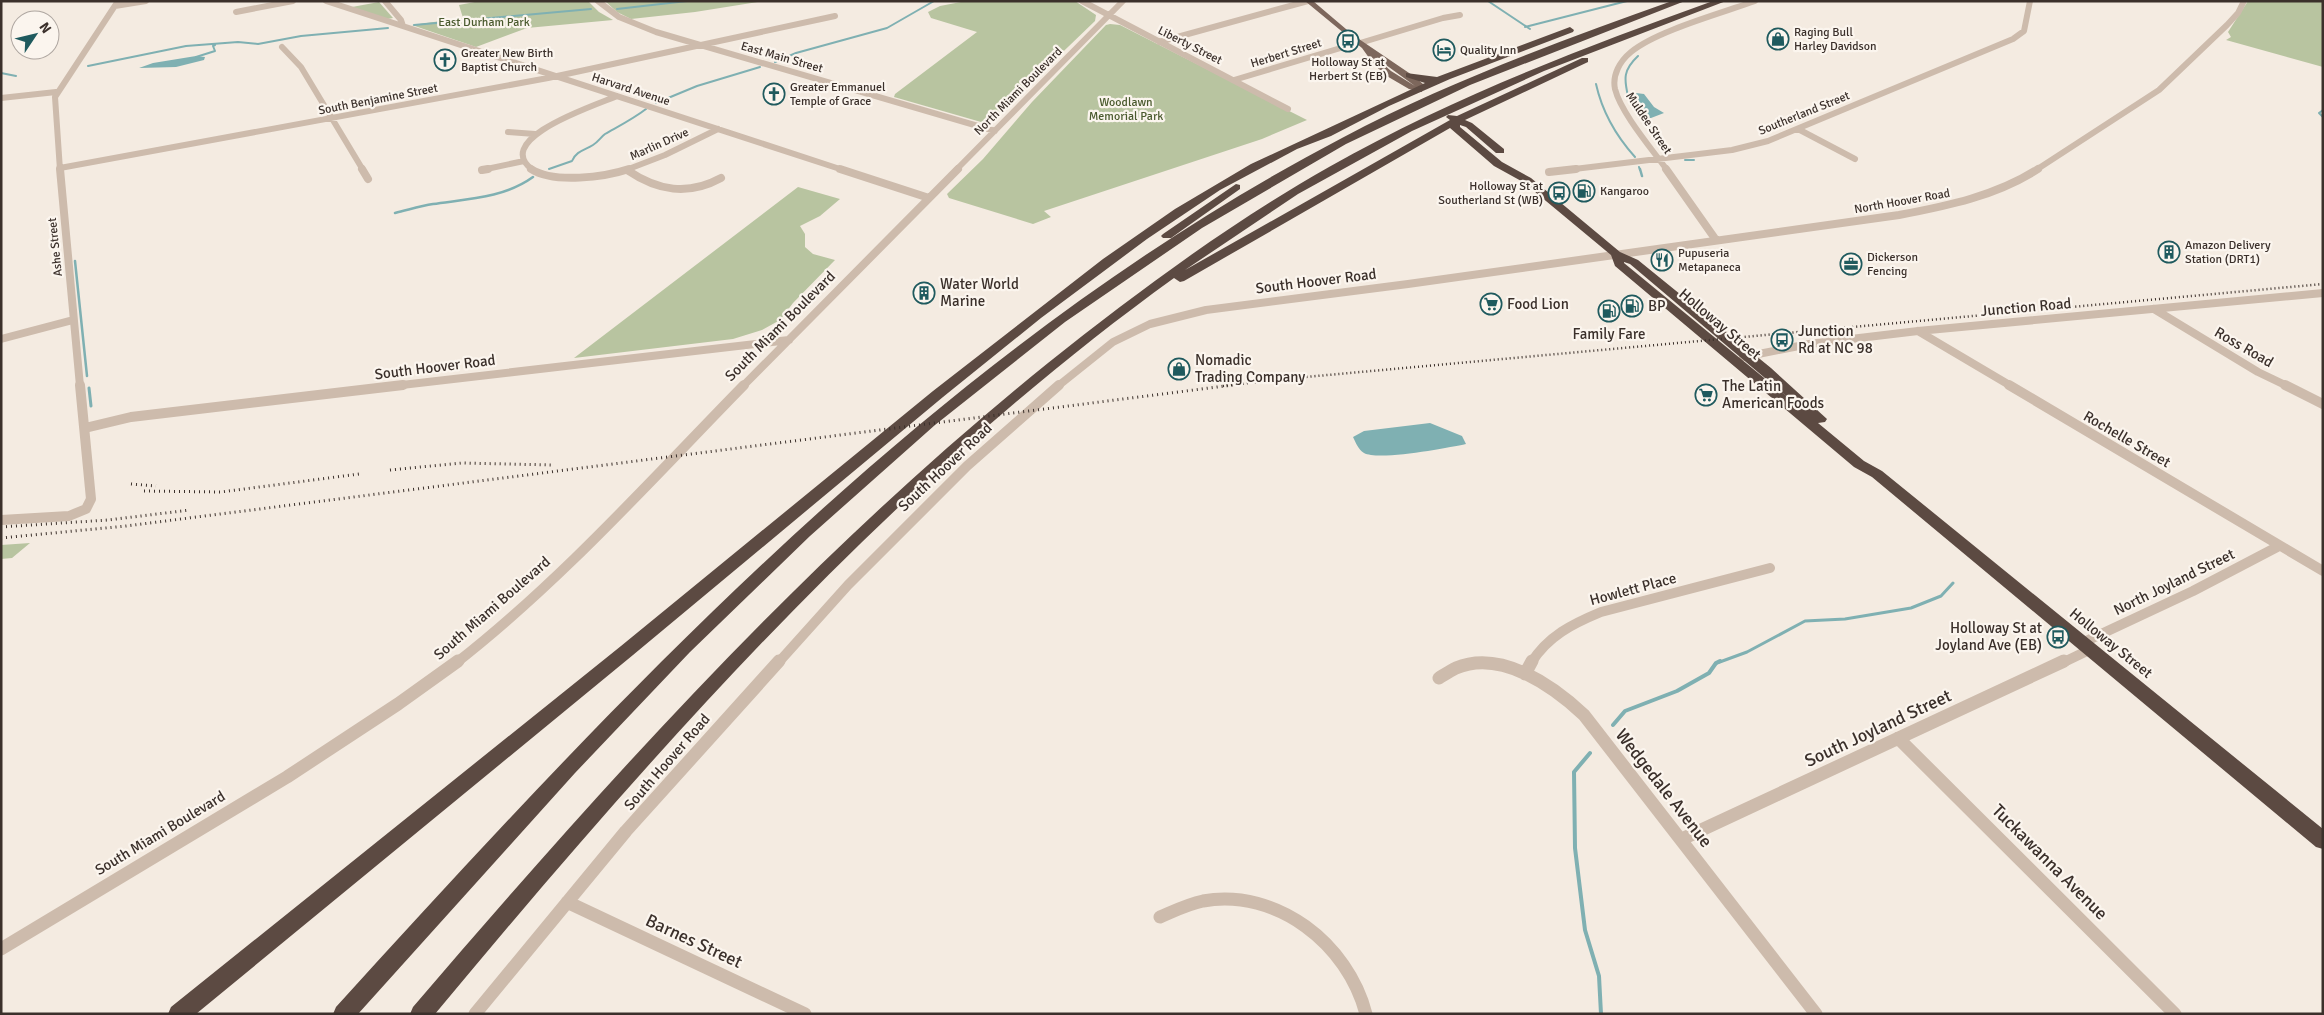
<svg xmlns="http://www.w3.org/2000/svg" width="2324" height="1015" viewBox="0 0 2324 1015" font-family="Signika,sans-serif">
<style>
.green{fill:#b8c4a0}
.water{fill:#7fb0b2}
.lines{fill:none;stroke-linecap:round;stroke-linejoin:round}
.stream-far3{stroke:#7fb0b2;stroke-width:2}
.stream-far2{stroke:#7fb0b2;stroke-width:2.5}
.stream-far1{stroke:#7fb0b2;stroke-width:3}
.stream{stroke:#7fb0b2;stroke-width:4}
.minor-far3{stroke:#cdbbac;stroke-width:6}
.minor-far2{stroke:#cdbbac;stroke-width:8}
.minor-far1{stroke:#cdbbac;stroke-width:10}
.minor{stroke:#cdbbac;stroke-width:13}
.major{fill:#7d675c;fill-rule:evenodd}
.highway{fill:#5c4a42;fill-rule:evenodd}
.rail-far1{stroke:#3b302b;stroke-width:2.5;stroke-dasharray:1 3;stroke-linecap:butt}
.rail{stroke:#3b302b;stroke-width:3;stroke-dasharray:1 4;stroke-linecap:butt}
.labels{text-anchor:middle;stroke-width:4.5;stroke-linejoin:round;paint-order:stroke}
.far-park-label{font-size:12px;fill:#4a5a2e;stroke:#fbf5ee}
.far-poi-label{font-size:12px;fill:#3b302b;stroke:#fbf5ee;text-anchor:start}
.far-street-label{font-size:12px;fill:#3b302b;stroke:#fbf5ee}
.street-label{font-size:15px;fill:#3b302b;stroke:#fbf5ee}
.poi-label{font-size:15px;fill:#3b302b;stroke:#fbf5ee;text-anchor:start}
.near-street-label{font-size:18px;fill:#3b302b;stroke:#fbf5ee}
</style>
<rect width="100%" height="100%" fill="#f4ebe1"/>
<path class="green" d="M 480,1 L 588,1 L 599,12 L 613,20 L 527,28 L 476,47 L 412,25 L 463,18 L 459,5 Z
M 605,1 L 764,1 L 695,12 L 631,19 L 617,12 Z
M 966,1 L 1075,1 L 1096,15 L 1095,21 L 988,124 L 894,97 L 895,94 L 977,32 L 931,18 L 928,12 L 940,6 Z
M 2248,1 L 2323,1 L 2323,67 L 2226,40 L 2231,37 L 2228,32 Z
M 379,2 L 393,18 L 387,19 L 352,7 Z
M 1110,24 L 1120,25 L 1307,120 L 1262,139 L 1044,211 L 1051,217 L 1033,224 L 949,198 L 947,194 L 983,159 L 1032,102 L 1106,25 Z
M 798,187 L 840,199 L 820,216 L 800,226 L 805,234 L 805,247 L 813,254 L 835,260 L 793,303 L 780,320 L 762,330 L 733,339 L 574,358 Z
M 30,543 L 12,558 L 1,559 L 1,545 Z"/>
<path class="water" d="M 196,56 L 205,57 L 204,60 L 176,67 L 139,68 L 153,63 Z
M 1636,93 L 1644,94 L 1654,107 L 1664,113 L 1651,118 L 1644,118 L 1633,94 Z
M 1430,423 L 1462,436 L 1466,444 C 1447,448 1379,461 1364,453 C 1358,449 1356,443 1353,437 L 1364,431 Z"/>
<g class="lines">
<path class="stream-far3" d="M 1488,1 L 1530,29
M 617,9 L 687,1
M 414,25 L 591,9
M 1525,27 L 1627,1
M 196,57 L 215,51 L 213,46 L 215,45
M 775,62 L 796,53 L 887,28 L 934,1
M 88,66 L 186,46 L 238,42 L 258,44 L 301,36 L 388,28
M 1,73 L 16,76
M 1596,84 C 1602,111 1617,137 1635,157
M 1628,96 C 1624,79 1623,70 1638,56
M 656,103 L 697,86 L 760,67
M 2323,110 L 2319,113 L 2323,117
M 1647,122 L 1671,151
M 1685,160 L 1694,160
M 1639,167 L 1640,170
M 549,169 L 572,161 C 576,151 585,150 593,145 C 598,142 601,137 605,134 C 619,126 633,119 646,109"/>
<path class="stream-far2" d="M 1640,169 L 1642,176
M 395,213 C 408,210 420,206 433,204 C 467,199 504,198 533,177
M 75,261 L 87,376"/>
<path class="stream-far1" d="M 89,388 L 91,406
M 1717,663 L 1747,652 L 1805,621 L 1845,619 L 1911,608 L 1941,596 L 1953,583"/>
<path class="stream" d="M 1613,725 L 1625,711 L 1677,691 L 1709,673 L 1716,663 L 1720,661
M 1590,753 L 1574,772 L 1575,848 L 1585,930 L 1599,976 L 1601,1014"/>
<path class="minor-far3" d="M 326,1 L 843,170
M 385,1 L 401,20 L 403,26
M 598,1 L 619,17 L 656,32 L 995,131
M 1082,1 L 1288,109
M 115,6 L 146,1
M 236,12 L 293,1
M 1159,42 L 1308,1
M 1360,43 L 1443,18 L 1460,15
M 282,47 L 301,67 L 363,170
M 1234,80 L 1344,47
M 1,98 L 56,92
M 1798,129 L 1855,159
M 508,132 L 535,134
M 60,168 L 548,78 L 835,16
M 60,170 L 55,97 L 118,1
M 482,170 L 524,161
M 533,170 C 489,139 599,104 617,96
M 626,170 L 665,155 L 718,129
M 956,170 L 1123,1
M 1566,170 L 1732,150 L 1768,141 L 2013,39 L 2024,31 L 2030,1
M 1667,170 C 1652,149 1621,113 1615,89 C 1612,75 1620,61 1631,52 C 1656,31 1722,13 1755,1
M 2036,170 L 2159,90 L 2227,25 L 2238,13 L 2244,1"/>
<path class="minor-far2" d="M 60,169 L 80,386
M 362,169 L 368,179
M 531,169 C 554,184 605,177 629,169
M 840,169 L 929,198
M 1666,169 L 1716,240
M 482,170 L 488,169
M 627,170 C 658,191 688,196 721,178
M 1549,172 L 1576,169
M 2154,309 L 2258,372 L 2287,386
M 1918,331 L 2011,386
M 1,339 L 73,320
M 1743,357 L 1809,344 L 1918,331 L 2323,293
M 393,386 L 789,340
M 743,386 L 958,169
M 1058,386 L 1113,342 L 1150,324 L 1206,310 L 1408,284 L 1899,215 C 1947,206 1996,196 2038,169"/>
<path class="minor-far1" d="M 2009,385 L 2323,571
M 2285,385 L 2323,404
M 85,428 L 131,417 L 403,385
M 1,520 L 69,516 L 86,509 L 91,499 L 80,385
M 2082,643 L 2193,591 L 2279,546
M 456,663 C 561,581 651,480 744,385
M 778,663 L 848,585 L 967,466 L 1059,385
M 1531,663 C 1548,636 1572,624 1601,612 L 1770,568
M 2062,663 L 2089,650"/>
<path class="minor" d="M 1525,674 L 1532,661
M 1439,678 C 1444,675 1450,671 1456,668 C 1501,649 1553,686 1584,715 L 1816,1014
M 1898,738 L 2175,1014
M 1682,839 L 2064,661
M 567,902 L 805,1014
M 1160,917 C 1174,911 1188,904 1203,901 C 1277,888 1348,944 1366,1014
M 1,949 L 287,777 L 398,704 L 458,661
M 475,1014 L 626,831 L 779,661"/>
<path class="major" d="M 1305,1 L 1313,1 L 1353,35 L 1415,77 L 1423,84 L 1422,92 L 1409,89 L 1385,75 L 1372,62 L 1362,48 ZM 1375,57 L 1415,86 L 1391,71 Z"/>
<path class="highway" d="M 1672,1 L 1685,1 L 1470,85 L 1346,144 L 1202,228 L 1065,322 L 935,425 L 810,536 L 690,652 L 575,773 L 358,1014 L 333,1014 L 336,1007 C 635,678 945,346 1342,138 C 1448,82 1560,41 1672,1 Z
M 1713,1 L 1726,1 L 1544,71 L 1412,131 L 1298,194 L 1185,270 L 1450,120 L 1446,117 L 1448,115 L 1457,116 L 1582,58 L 1588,58 L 1588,62 L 1465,120 L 1472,123 L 1504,149 L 1504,153 L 1496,153 L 1466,127 L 1460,125 L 1460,127 L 1502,162 L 1531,178 L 1620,252 L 1638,260 L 1771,368 L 1827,419 L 1825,422 L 1818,423 L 1864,461 L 1882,471 L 2323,829 L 2323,849 L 2316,847 L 1872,477 L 1854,467 L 1615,266 L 1611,255 L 1523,182 L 1494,166 L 1450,128 L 1184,281 L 1180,282 L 1174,278 C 890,483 658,746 435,1014 L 410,1014 L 413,1007 C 610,777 812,553 1048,363 C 1137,292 1230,223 1329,167 C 1451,98 1582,48 1713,1 ZM 1624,262 L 1630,264 L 1791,400 L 1624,263 Z
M 1570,27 L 1574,30 L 1573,32 L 1450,79 L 1389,106 L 1331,136 L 1297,149 L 1220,190 L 1147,239 L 1041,318 L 943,397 L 633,655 L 196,1014 L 168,1014 L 171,1007 L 621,646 L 933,391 L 1103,259 L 1175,209 L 1251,164 L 1425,83 L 1406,77 L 1406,73 L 1437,77 Z
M 1236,184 L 1240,185 L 1240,189 L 1171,238 L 1163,238 L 1161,236 L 1163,234 Z"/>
<path class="rail-far1" d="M 1223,386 L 1273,380 L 2323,284"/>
<path class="rail" d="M 390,470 L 462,463 L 553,465
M 131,484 L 156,486
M 144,491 L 221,492 L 359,474
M 1,527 L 108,520 L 190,510
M 1,538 L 126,526 L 1233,385"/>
</g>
<defs>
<g id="shop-ring" transform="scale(1.125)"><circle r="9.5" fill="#fbf5ee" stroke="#1f5a5e" stroke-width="1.5"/><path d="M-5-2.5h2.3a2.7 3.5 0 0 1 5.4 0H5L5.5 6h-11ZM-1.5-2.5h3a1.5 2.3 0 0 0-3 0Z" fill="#1f5a5e"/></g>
<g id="bus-ring" transform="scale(1.125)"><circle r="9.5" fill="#fbf5ee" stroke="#1f5a5e" stroke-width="1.5"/><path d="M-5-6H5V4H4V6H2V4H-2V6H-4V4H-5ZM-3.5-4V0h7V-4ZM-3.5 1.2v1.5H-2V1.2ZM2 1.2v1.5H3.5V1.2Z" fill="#1f5a5e"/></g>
<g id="hotel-ring" transform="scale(1.125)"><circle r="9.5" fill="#fbf5ee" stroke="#1f5a5e" stroke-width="1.5"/><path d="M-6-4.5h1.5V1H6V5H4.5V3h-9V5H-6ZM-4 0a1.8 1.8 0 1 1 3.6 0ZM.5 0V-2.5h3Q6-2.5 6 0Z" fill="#1f5a5e"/></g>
<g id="church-ring" transform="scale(1.125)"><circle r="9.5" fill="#fbf5ee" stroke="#1f5a5e" stroke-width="1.5"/><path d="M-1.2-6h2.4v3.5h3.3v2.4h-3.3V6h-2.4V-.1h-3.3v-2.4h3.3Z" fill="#1f5a5e"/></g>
<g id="fuel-ring" transform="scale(1.125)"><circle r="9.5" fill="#fbf5ee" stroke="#1f5a5e" stroke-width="1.5"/><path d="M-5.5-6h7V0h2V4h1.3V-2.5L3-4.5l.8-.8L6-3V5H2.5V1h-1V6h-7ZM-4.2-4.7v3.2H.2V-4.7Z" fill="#1f5a5e"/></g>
<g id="building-ring" transform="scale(1.125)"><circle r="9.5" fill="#fbf5ee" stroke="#1f5a5e" stroke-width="1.5"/><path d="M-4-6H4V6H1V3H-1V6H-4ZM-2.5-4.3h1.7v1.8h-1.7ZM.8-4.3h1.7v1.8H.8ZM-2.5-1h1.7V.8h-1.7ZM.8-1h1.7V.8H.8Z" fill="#1f5a5e"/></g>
<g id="restaurant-ring" transform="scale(1.125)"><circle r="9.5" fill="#fbf5ee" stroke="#1f5a5e" stroke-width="1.5"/><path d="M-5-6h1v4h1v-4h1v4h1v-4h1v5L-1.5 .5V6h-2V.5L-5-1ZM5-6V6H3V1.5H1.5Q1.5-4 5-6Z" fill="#1f5a5e"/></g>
<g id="office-ring" transform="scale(1.125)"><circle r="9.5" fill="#fbf5ee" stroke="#1f5a5e" stroke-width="1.5"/><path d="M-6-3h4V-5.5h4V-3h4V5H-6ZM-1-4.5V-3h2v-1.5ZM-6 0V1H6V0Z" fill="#1f5a5e"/></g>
<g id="supermarket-ring" transform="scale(1.125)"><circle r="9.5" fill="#fbf5ee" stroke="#1f5a5e" stroke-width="1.5"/><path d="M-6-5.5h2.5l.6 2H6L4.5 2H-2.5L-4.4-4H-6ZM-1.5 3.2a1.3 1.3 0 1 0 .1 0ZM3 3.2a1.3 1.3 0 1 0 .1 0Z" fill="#1f5a5e"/></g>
</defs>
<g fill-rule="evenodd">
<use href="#shop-ring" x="1778" y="39"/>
<use href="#bus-ring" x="1348" y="41"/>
<use href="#hotel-ring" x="1444" y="50"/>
<use href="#church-ring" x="445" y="60"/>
<use href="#church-ring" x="774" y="94"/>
<use href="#fuel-ring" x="1584" y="191"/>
<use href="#bus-ring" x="1559" y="193"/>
<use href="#building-ring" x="2169" y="252"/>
<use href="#restaurant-ring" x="1662" y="260"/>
<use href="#office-ring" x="1851" y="264"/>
<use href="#building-ring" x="924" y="293"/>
<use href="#supermarket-ring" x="1491" y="304"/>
<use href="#fuel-ring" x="1632" y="306"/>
<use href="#fuel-ring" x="1609" y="311"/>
<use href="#bus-ring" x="1782" y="340"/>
<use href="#shop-ring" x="1179" y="369"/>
<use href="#supermarket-ring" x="1706" y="395"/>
<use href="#bus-ring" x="2058" y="637"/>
</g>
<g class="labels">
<g class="far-park-label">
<text x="484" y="26">East Durham Park</text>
<text x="1126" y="106">Woodlawn<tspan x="1126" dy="14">Memorial Park</tspan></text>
</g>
<g class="far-poi-label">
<text x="1794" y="36">Raging Bull<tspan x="1794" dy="14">Harley Davidson</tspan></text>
<text x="1460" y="54">Quality Inn</text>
<text x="461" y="57">Greater New Birth<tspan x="461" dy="14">Baptist Church</tspan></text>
<text x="1348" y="66" text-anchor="middle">Holloway St at<tspan x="1348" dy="14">Herbert St (EB)</tspan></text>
<text x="790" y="91">Greater Emmanuel<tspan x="790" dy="14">Temple of Grace</tspan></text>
<text x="1543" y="190" text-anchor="end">Holloway St at<tspan x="1543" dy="14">Southerland St (WB)</tspan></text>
<text x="1600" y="195">Kangaroo</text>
<text x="2185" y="249">Amazon Delivery<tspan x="2185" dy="14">Station (DRT1)</tspan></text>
<text x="1678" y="257">Pupuseria<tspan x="1678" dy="14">Metapaneca</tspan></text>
<text x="1867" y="261">Dickerson<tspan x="1867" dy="14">Fencing</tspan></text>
</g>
<g class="far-street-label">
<text transform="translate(1190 45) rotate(27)" y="4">Liberty Street</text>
<text transform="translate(1286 53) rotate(-17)" y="4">Herbert Street</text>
<text transform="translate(782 57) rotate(16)" y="4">East Main Street</text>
<text transform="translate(631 89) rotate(18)" y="4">Harvard Avenue</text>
<text transform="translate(1018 91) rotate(-45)" y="4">North Miami Boulevard</text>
<text transform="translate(378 99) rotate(-11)" y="4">South Benjamine Street</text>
<text transform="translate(1804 113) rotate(-22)" y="4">Southerland Street</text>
<text transform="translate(1649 123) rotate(56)" y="4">Muldee Street</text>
<text transform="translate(659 144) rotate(-24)" y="4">Marlin Drive</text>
<text transform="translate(1902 201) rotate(-10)" y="4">North Hoover Road</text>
<text transform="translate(55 247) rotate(-96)" y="4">Ashe Street</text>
</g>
<g class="street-label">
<text transform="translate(1316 281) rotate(-7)" y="5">South Hoover Road</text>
<text transform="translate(2026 307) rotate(-5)" y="5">Junction Road</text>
<text transform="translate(1720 324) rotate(40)" y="5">Holloway Street</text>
<text transform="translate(780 326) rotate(-45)" y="5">South Miami Boulevard</text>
<text transform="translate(2244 347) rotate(30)" y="5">Ross Road</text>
<text transform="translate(435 367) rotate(-7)" y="5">South Hoover Road</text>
<text transform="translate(2127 439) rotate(30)" y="5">Rochelle Street</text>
<text transform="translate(945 467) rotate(-43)" y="5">South Hoover Road</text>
<text transform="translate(2174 582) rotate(-26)" y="5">North Joyland Street</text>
<text transform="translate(1633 589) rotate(-15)" y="5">Howlett Place</text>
<text transform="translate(492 608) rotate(-41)" y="5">South Miami Boulevard</text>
<text transform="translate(2111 643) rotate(39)" y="5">Holloway Street</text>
<text transform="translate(667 762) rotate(-49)" y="5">South Hoover Road</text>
<text transform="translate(160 833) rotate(-31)" y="5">South Miami Boulevard</text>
</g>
<g class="poi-label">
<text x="940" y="289">Water World<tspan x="940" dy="17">Marine</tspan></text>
<text x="1507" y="309">Food Lion</text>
<text x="1648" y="311">BP</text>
<text x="1798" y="336">Junction<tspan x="1798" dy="17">Rd at NC 98</tspan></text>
<text x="1609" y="339" text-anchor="middle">Family Fare</text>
<text x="1195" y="365">Nomadic<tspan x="1195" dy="17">Trading Company</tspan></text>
<text x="1722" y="391">The Latin<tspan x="1722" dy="17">American Foods</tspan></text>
<text x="2042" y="633" text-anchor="end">Holloway St at<tspan x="2042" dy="17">Joyland Ave (EB)</tspan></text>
</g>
<g class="near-street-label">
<text transform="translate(1878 728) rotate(-25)" y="6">South Joyland Street</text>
<text transform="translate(1664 788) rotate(52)" y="6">Wedgedale Avenue</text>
<text transform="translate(2050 862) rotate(45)" y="6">Tuckawanna Avenue</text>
<text transform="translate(694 941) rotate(25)" y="6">Barnes Street</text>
</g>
</g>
<rect width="2324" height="1015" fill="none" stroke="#3b302b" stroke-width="5"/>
<g transform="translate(35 35) rotate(55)"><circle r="24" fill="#fbf5ee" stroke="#aea6a0"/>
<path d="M0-4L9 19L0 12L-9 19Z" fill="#1f5a5e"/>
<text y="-8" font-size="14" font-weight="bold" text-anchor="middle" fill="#3b302b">N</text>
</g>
</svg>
